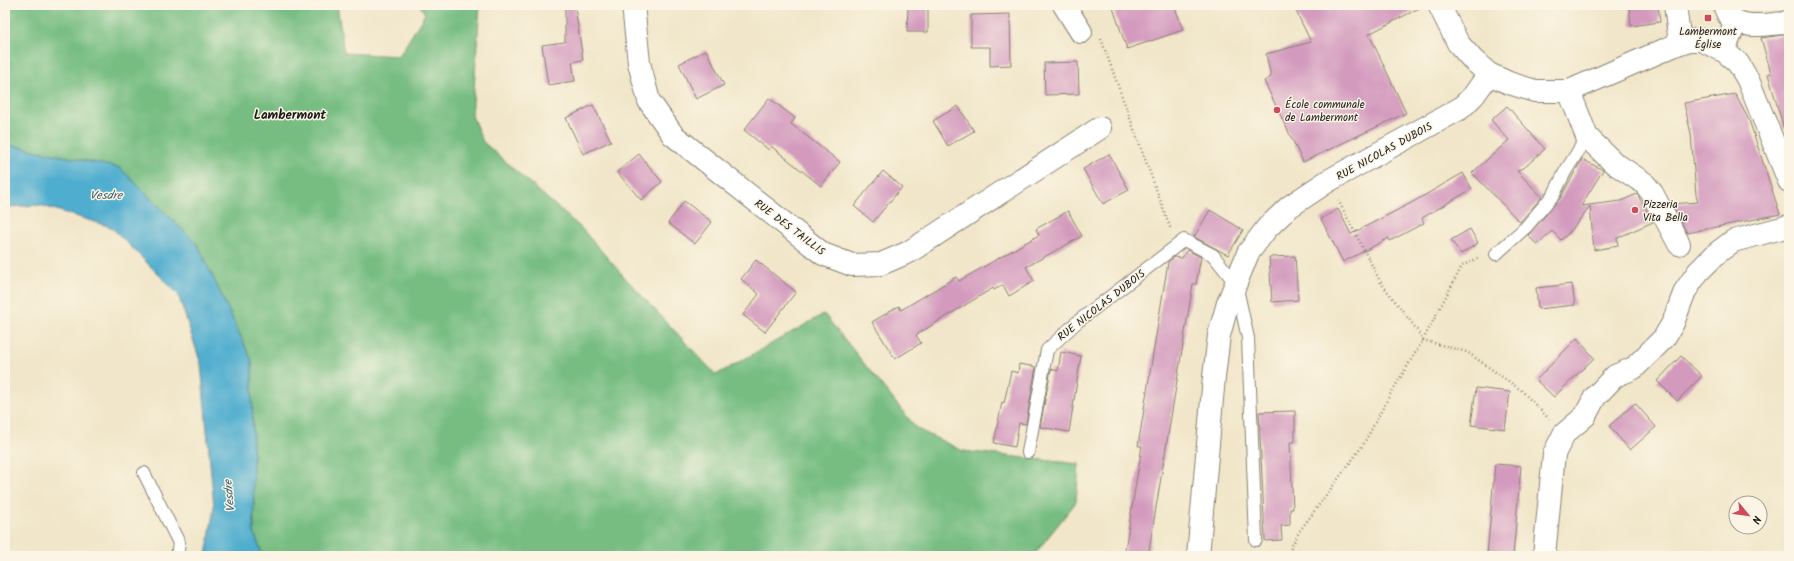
<svg xmlns="http://www.w3.org/2000/svg" width="1794" height="561" viewBox="0 0 1794 561" font-family="Kalam,sans-serif">
<style>
.forest{fill:#77bd82;stroke:#4a6c4f}
.water{fill:#50adcf;stroke:#366476}
.building{fill:#d39abe}
.lines{fill:none;stroke-linecap:round;stroke-linejoin:round}
.service-casing{stroke:#868172;stroke-width:14}
.minor-casing{stroke:#868172;stroke-width:24}
.tertiary-casing{stroke:#868172;stroke-width:24}
.path{stroke:#868172;stroke-width:2.5;stroke-dasharray:1 3;stroke-linecap:butt}
.service{stroke:#fff;stroke-width:12}
.minor{stroke:#fff;stroke-width:22}
.tertiary{stroke:#fff;stroke-width:22}
.poi-dot{fill:#d1495b;stroke:#fcf5e5;stroke-width:1.5}
.labels{text-anchor:middle;stroke-width:3;stroke-linejoin:round;paint-order:stroke}
.poi-label{font-size:11px;fill:#1c1c1c;stroke:#fcf5e5;text-anchor:start}
.street-label{font-size:11px;fill:#1c1c1c;stroke:#fcf5e5}
.water-label{font-size:12px;font-style:italic;fill:#335d6d;stroke:#fcf5e5}
.quarter-label{font-size:13px;font-weight:bold;fill:#1c1c1c;stroke:#fcf5e5}
</style>
<rect width="100%" height="100%" fill="#fcf5e5"/>
<filter id="ink" filterUnits="userSpaceOnUse"><feTurbulence type="fractalNoise" baseFrequency=".025" numOctaves="2"/><feDisplacementMap in="SourceGraphic" scale="8" xChannelSelector="R" yChannelSelector="G"/><feConvolveMatrix kernelMatrix="1 2 1 2 8 2 1 2 1" color-interpolation-filters="sRGB"/></filter>
<filter id="wash" filterUnits="userSpaceOnUse"><feTurbulence type="fractalNoise" baseFrequency=".012" numOctaves="4" result="noise"/><feDisplacementMap in="SourceGraphic" scale="16" xChannelSelector="R" yChannelSelector="G"/><feGaussianBlur stdDeviation="0.9" result="paint"/><feColorMatrix in="noise" values="0 0 0 0 0 0 0 0 0 0 0 0 0 0 0 0 0 1.4 0 .05"/><feComposite in="paint" operator="in"/></filter>
<g filter="url(#wash)">
<rect width="100%" height="100%" fill="#f1e6c9"/>
<path class="forest" d="M 5,5 L 337,5 L 344,53 L 399,56 L 425,14 L 420,5 L 480,5 L 472,116 L 483,142 L 581,228 L 627,280 L 716,375 L 824,314 L 917,429 L 963,451 L 1079,464 L 1076,502 L 1033,556 L 263,556 L 254,533 L 252,361 L 198,245 L 120,168 L 5,144 Z"/>
<path class="water" d="M 5,144 L 120,168 L 198,245 L 252,361 L 254,533 L 263,556 L 206,556 L 214,507 L 201,364 L 178,294 L 111,227 L 40,205 L 5,207 Z"/>
<g id="blocks">
<path class="building" d="M 908,5 L 928,5 L 928,32 L 907,32 Z
M 1112,5 L 1174,5 L 1183,30 L 1127,49 Z
M 1293,5 L 1425,5 L 1369,34 L 1406,113 L 1303,162 L 1264,81 L 1271,77 L 1266,54 L 1311,42 Z
M 1629,5 L 1658,5 L 1660,22 L 1631,26 Z
M 575,7 L 583,60 L 572,62 L 575,81 L 548,85 L 542,45 L 565,42 L 565,8 Z
M 1010,14 L 1011,65 L 990,66 L 990,47 L 971,47 L 971,15 Z
M 1789,34 L 1789,128 L 1784,129 L 1768,74 L 1771,73 L 1761,38 Z
M 706,50 L 724,85 L 696,99 L 679,64 Z
M 1078,62 L 1079,94 L 1045,95 L 1044,63 Z
M 1735,94 L 1749,120 L 1780,214 L 1687,233 L 1672,204 L 1698,202 L 1696,195 L 1691,134 L 1684,103 Z
M 769,98 L 795,118 L 791,124 L 840,162 L 821,186 L 772,147 L 769,150 L 744,130 Z
M 593,105 L 611,141 L 583,154 L 566,118 Z
M 958,106 L 974,131 L 948,146 L 933,121 Z
M 1507,106 L 1545,149 L 1526,166 L 1517,171 L 1542,197 L 1520,222 L 1472,173 L 1509,140 L 1491,120 Z
M 639,154 L 662,182 L 641,200 L 617,172 Z
M 1109,154 L 1129,190 L 1103,204 L 1083,169 Z
M 1582,159 L 1603,170 L 1581,206 L 1621,201 L 1637,194 L 1653,222 L 1617,238 L 1618,246 L 1594,250 L 1590,206 L 1570,232 L 1561,240 L 1552,231 L 1537,245 L 1528,235 L 1560,199 Z
M 883,171 L 902,187 L 873,222 L 854,206 Z
M 1463,173 L 1472,189 L 1422,218 L 1424,223 L 1390,241 L 1389,238 L 1343,262 L 1321,219 L 1338,209 L 1351,234 L 1413,202 Z
M 684,201 L 712,222 L 695,244 L 668,223 Z
M 1210,210 L 1243,230 L 1228,255 L 1194,237 Z
M 1068,211 L 1082,236 L 1026,267 L 1034,281 L 1009,296 L 1003,285 L 994,290 L 993,288 L 916,335 L 921,343 L 895,359 L 872,322 L 899,306 L 901,310 L 956,277 L 959,281 L 1039,235 L 1036,229 Z
M 1470,229 L 1478,243 L 1461,254 L 1451,240 Z
M 1187,250 L 1201,257 L 1196,284 L 1193,284 L 1148,556 L 1124,556 L 1142,446 L 1138,446 L 1168,262 L 1174,257 L 1182,258 Z
M 1295,256 L 1298,300 L 1272,302 L 1269,257 Z
M 756,260 L 796,292 L 765,332 L 743,315 L 759,294 L 741,279 Z
M 1572,284 L 1575,305 L 1538,309 L 1536,288 Z
M 1577,338 L 1594,358 L 1554,397 L 1536,380 Z
M 1061,352 L 1081,356 L 1069,432 L 1040,427 L 1051,369 L 1058,371 Z
M 1681,356 L 1702,376 L 1677,401 L 1657,381 Z
M 1019,364 L 1036,367 L 1026,424 L 1019,423 L 1015,447 L 994,443 L 1002,402 L 1004,403 L 1011,371 L 1018,373 Z
M 1476,388 L 1510,392 L 1505,429 L 1471,425 Z
M 1635,403 L 1656,427 L 1630,450 L 1609,426 Z
M 1295,411 L 1295,442 L 1290,442 L 1293,509 L 1290,509 L 1290,525 L 1281,526 L 1282,540 L 1265,541 L 1259,412 Z
M 1495,464 L 1521,466 L 1513,556 L 1487,556 Z"/>
</g>
</g>
<g filter="url(#ink)">
<use href="#blocks" fill-opacity="0" stroke="#868172" stroke-width="1"/>
<g class="lines">
<g class="service-casing">
<path id="service" d="M 1496,254 L 1526,227 L 1554,194 L 1565,172 L 1587,137
M 1028,452 L 1047,350 L 1077,322 L 1184,240 L 1213,255 L 1236,284 L 1248,338 L 1256,540
M 144,473 L 179,543 L 177,556"/>
</g>
<g class="minor-casing">
<path id="minor" d="M 633,5 L 639,63 L 649,101 L 673,135 L 823,254 L 852,265 L 881,264 L 909,252 L 1100,128
M 1064,5 L 1081,32
M 1675,5 L 1680,43
M 1724,5 C 1726,9 1727,14 1729,16 C 1742,30 1768,24 1784,23 L 1789,21
M 1724,51 L 1736,21
M 1569,91 L 1587,137 L 1614,163 L 1644,183 L 1652,193 L 1679,244
M 1544,556 L 1554,454 L 1564,434 L 1585,416 L 1595,397 L 1615,376 L 1634,368 L 1664,338 L 1673,323 L 1685,291 L 1698,272 L 1717,253 L 1733,241 L 1789,226"/>
</g>
<g class="tertiary-casing">
<path id="tertiary" d="M 1439,5 L 1458,43 L 1473,60 L 1489,74 L 1509,83 L 1535,91 L 1569,91 L 1680,43 L 1690,40 L 1701,40 L 1724,51 L 1738,63 L 1748,80 L 1789,181
M 1198,556 L 1214,377 L 1219,335 L 1228,303 L 1248,253 L 1267,228 L 1289,207 L 1328,181 L 1461,108 L 1474,95 L 1489,74"/>
</g>
<path class="path" d="M 1101,39 L 1171,230
M 1338,200 L 1381,283 L 1415,327 L 1423,340 L 1467,352 L 1521,390 L 1549,419
M 1287,556 L 1299,532 L 1363,445 L 1391,393 L 1423,340 L 1462,266 L 1480,257"/>
<use href="#service" class="service"/>
<use href="#minor" class="minor"/>
<use href="#tertiary" class="tertiary"/>
</g>
</g>
<g class="poi-dot">
<rect x="1704" y="14" width="8" height="8" rx="2"/>
<circle cx="1277" cy="110" r="4"/>
<circle cx="1635" cy="210" r="4"/>
</g>
<g class="labels">
<g class="poi-label">
<text x="1708" y="35" text-anchor="middle">Lambermont<tspan x="1708" dy="13">Église</tspan></text>
<text x="1285" y="108">École communale<tspan x="1285" dy="13">de Lambermont</tspan></text>
<text x="1643" y="208">Pizzeria<tspan x="1643" dy="13">Vita Bella</tspan></text>
</g>
<g class="street-label">
<text transform="translate(1384 151) rotate(-29)" y="4">RUE NICOLAS DUBOIS</text>
<text transform="translate(790 227) rotate(37)" y="4">RUE DES TAILLIS</text>
<text transform="translate(1101 305) rotate(-38)" y="4">RUE NICOLAS DUBOIS</text>
</g>
<g class="water-label">
<text x="106" y="199">Vesdre</text>
<text transform="translate(229 496) rotate(-95)" y="4">Vesdre</text>
</g>
<g class="quarter-label">
<text x="290" y="119">Lambermont</text>
</g>
</g>
<rect width="1794" height="561" fill="none" stroke="#fcf5e5" stroke-width="20"/>
<g transform="translate(1748 515) rotate(119)"><circle r="19" fill="#fcf5e5" stroke="#a29e95"/>
<path d="M0-3L7 15L0 10L-7 15Z" fill="#d1495b"/>
<text y="-6" font-size="11" font-weight="bold" text-anchor="middle" fill="#1c1c1c">N</text>
</g>
</svg>
